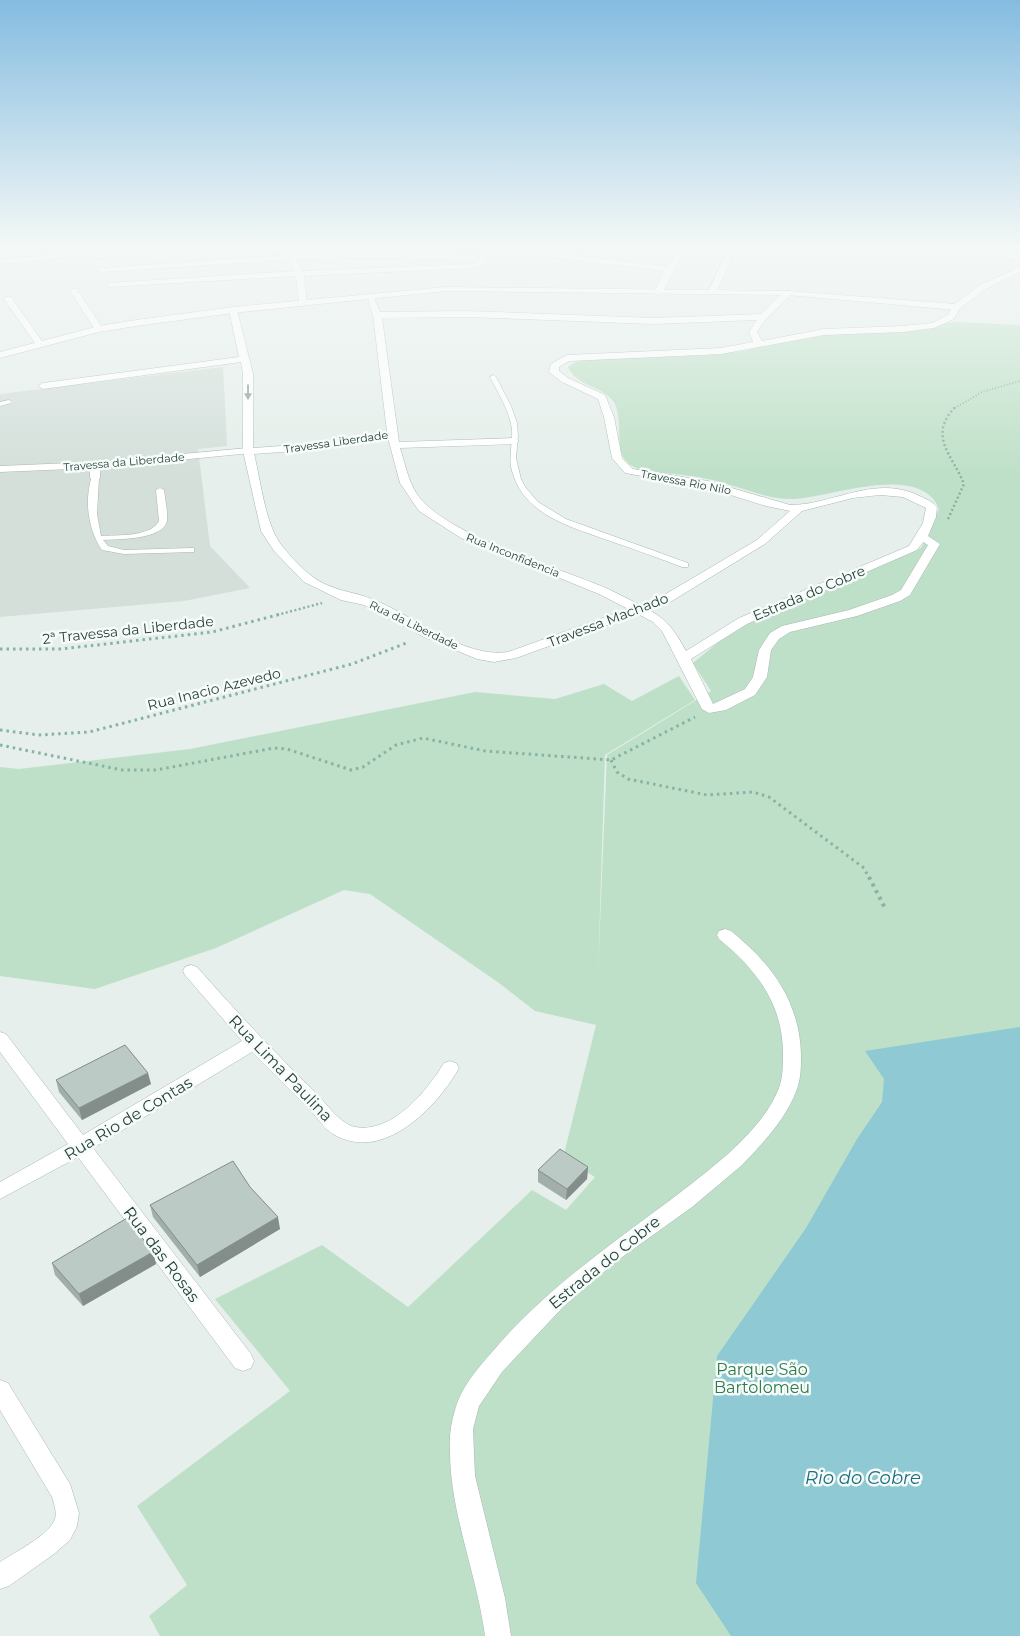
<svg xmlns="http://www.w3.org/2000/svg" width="1020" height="1636" viewBox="0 0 1020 1636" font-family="Montserrat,sans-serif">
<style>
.built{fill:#d4dfda}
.green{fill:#bfe0c8}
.water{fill:#8ec9d4}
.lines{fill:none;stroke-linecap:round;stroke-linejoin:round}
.service-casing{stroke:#a8b8b2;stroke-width:1}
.minor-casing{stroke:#a8b8b2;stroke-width:1}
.tertiary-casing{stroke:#a8b8b2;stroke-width:1}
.path-far3{stroke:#86b3a5;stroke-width:2;stroke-dasharray:1 2;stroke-linecap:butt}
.path-far2{stroke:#86b3a5;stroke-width:2.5;stroke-dasharray:2 2.5;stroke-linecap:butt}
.path-far1{stroke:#86b3a5;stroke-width:3;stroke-dasharray:2.5 4;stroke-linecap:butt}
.path{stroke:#86b3a5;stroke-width:4;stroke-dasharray:3 4.5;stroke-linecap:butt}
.service{fill:#fff;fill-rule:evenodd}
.minor{fill:#fff;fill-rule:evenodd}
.tertiary{fill:#fff;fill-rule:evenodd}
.wall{fill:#a1aea9}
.shaded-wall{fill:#838d89}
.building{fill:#bbcac4;stroke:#838d89}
.oneway{fill:#92a09c}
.labels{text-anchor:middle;stroke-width:5;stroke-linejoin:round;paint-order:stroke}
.far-street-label{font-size:11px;fill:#24423a;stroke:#f7fbf9}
.street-label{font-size:14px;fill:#24423a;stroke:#f7fbf9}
.near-street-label{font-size:16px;fill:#24423a;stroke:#f7fbf9}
.near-park-label{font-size:16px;fill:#2d7a4b;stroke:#f7fbf9}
.near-water-label{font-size:18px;font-style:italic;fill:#1c6f80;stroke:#f7fbf9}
</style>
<rect width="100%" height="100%" fill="#e6efeb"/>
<path class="built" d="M 223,367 L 227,446 L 198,449 L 210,546 L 250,588 L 184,601 L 0,617 L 0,394 Z"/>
<path class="green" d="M 958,322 L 1020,325 L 1020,1636 L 160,1636 L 149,1616 L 187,1585 L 137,1506 L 290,1391 L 215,1299 L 322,1245 L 408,1307 L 532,1190 L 566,1210 L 595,1177 L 563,1158 L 596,1025 L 535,1011 L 499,983 L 370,894 L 344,890 L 216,948 L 95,989 L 0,976 L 0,767 L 19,769 L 190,749 L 475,692 L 555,699 L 604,684 L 632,701 L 679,676 L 695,700 L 605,755 L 598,972 L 607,755 L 711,691 L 693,663 L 726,636 L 751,621 L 921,548 L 939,509 C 920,461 829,498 793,499 C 770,500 746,489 723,483 C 708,478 691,476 675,474 C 660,473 639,473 627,462 C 614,450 624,415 613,401 C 601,385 577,387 568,367 L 575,362 L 587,360 L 713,355 L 744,351 L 795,338 L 820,335 Z"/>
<path class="water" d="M 1020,1027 L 1020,1636 L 731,1636 L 696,1583 L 717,1356 L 806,1228 L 857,1139 L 882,1102 L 884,1079 L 865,1051 Z"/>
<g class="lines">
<g class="service-casing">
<path id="service" d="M 493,375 L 496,377 L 511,406 L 517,423 L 518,436 L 516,458 L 521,479 L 526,488 L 538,502 L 566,519 L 688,563 L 688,567 L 682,567 C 658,558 634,549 610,541 C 572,527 524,516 512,471 C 508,457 513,444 512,430 C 510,411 498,393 490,377 Z
M 9,400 L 12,402 L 11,403 L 0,406 L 0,402 Z
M 92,476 L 99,478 L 97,514 L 101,536 C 117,535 151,537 159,521 L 156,490 L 160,488 L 164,490 C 165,499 168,512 167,521 C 163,540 118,539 103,540 L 108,546 L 124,550 L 191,548 L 194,548 L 194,552 L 124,554 L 102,550 C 88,530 84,500 92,476 Z"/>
</g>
<g class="minor-casing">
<path id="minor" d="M 271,244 L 267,246 L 193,249 L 94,259 L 91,259 L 91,255 L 0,264 L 0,260 L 92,251 L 95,251 L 95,255 L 193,245 Z
M 281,244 L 289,244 L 294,255 L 381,253 L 474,256 L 478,258 L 474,260 L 381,258 L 297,259 L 302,271 L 472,264 L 476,262 L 483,250 L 439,246 L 435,244 L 494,244 L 493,246 L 667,266 L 676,252 L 683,254 L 662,293 L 658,295 L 654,293 L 664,271 L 490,250 L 482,266 L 473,268 L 304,276 L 307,303 L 303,306 L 299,303 L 296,276 L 110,287 L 106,285 L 110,283 L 295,271 L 289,260 L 101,272 L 97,270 L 101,268 L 287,255 Z
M 965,244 L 976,244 L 1020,257 L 1020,262 Z
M 725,256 L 732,258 L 716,292 L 709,294 L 708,292 Z
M 1020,267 L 1020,272 L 986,289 L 960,308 L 954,319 L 934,328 L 903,332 L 824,335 L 721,354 L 569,361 L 559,367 L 559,371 L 568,378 L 605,395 L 614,417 L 622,458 L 633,469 L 708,481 L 790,505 C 832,505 870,477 913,493 C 921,497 931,500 937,507 L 936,517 L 928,536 L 940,544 L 910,595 L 900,601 L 857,616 L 790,632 L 779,639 L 771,650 L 767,677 L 755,695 L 726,710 L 709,713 L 702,709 L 662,631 L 653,622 L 638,614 L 516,658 L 494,662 L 477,659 L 424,637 L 364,605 L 341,600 L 304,582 L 274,551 L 261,531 L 243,451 L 243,374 L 241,362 L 43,389 L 38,386 L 43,383 L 239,357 L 229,310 L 233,307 L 237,310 L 253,374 L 253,448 L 322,443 L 387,432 L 373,315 L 367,296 L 373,296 L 380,312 L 467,311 L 654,318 L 761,314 L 785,291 L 791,291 L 791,295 L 766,319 L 757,332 L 762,341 L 824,329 L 903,326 L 932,323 L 948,315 L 953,305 L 980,285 ZM 467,317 L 654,324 L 757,320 L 749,332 L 753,342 L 721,348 L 567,355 L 551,364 L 549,372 L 562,382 L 598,399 L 604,417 L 612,458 L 625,473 L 708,488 L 766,506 L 790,511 L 757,540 L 659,598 L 640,605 C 628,599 617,593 606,588 C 559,568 443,534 417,494 C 408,481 405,463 400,448 L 514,444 L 519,441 L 514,438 L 399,442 L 382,318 ZM 388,438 L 400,483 L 419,511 L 461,538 L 599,594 L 628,609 L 508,652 C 464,659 413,615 372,599 C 352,591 332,591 313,577 C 302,569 291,557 283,547 C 265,526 261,481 254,454 L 322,449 ZM 880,495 L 903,497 L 926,508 L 923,523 L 909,546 L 739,618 L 686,651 C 676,633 668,620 649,610 L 667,604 L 765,544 L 802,511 L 853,498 ZM 923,542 L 928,545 L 901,590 L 892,595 L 849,610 L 782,626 L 770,633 L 759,650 L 753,677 L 745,689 L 713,704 L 691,659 L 747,624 L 917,550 Z
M 71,289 L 77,289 L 103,329 L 102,331 L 96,331 L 70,291 Z
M 5,297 L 11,297 L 44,344 L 43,346 L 37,346 L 4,299 Z
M 95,462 L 100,465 L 100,478 L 95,481 L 90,478 L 90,465 Z
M 725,929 L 731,931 C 771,963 800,1002 801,1055 C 801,1066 801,1078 797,1089 C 786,1119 764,1142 742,1165 L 692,1207 L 618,1260 L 563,1307 L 502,1372 L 479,1406 L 473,1429 L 475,1476 L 505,1598 L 511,1636 L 485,1636 C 477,1574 450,1513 450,1451 C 449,1437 451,1423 455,1410 C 462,1384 482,1364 499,1344 C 568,1266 650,1221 728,1154 C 748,1135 769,1114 779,1088 C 783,1077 783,1065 783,1054 C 783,1004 757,970 719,939 L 717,935 L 719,931 Z
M 191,965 L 197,967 C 235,1010 274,1052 315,1092 C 326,1103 340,1124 355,1127 C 392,1134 427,1091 444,1063 L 450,1061 L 456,1063 L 459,1068 C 437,1107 383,1164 333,1134 C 326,1130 318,1119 312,1112 C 292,1092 272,1072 252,1052 L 93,1148 L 251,1354 L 254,1361 L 251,1368 L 243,1371 L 235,1368 L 78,1157 L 0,1199 L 0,1182 L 68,1144 L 0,1052 L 0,1032 L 6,1034 L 83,1135 L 242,1041 L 185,975 L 183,971 L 185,967 Z
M 0,1380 L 8,1383 L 70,1484 L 79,1513 L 77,1526 L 70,1540 L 54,1554 L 9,1586 L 0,1589 L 0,1562 C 14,1553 47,1536 54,1521 C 58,1514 54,1504 52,1497 L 0,1410 Z"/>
</g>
<g class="tertiary-casing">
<path id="tertiary" d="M 446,287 L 788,291 L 956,304 L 960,307 L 956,310 L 788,295 L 446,291 L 233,313 L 136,326 L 99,332 L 0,358 L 0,352 L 99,326 L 136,320 L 233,307 Z
M 248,448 L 252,449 L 252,453 L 95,468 L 0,472 L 0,466 L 95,462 Z"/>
</g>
<path class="path-far3" d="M 955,408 L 982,392 L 1020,381"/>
<path class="path-far2" d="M 948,519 L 964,484 C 952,454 927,436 956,406
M 277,615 L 322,603"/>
<path class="path-far1" d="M 0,649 L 61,649 L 212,632 L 281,614
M 0,730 L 39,735 L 89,732 L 352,664 L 409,642
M 0,745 L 122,770 L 156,770 L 274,748 L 287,749 L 351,770 L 363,767 L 396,745 L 423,738 L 485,751 L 611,760 L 695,717
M 611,760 L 617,772 L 628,779 L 707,795 L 753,792 L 769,797 L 864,868 L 869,878"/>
<path class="path" d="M 869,877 L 885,908"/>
<use href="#service" class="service"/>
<use href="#minor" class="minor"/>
<use href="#tertiary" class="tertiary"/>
</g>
<path class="wall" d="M 56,1080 L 151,1084 L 82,1120 L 59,1092 Z
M 588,1167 L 587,1179 L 566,1200 L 538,1182 L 538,1170 Z
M 250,1187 L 280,1229 L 200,1277 L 153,1217 L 150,1205 Z
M 153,1252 L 156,1264 L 83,1306 L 55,1275 L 52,1263 Z"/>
<path class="shaded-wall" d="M 148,1073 L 151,1084 L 82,1120 L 79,1108 Z
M 588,1167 L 587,1179 L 566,1200 L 567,1189 Z
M 278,1217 L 280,1229 L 200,1277 L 197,1265 Z
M 153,1252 L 156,1264 L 83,1306 L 79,1294 Z"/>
<path class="building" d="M 125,1045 L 148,1073 L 79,1108 L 56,1080 Z
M 560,1149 L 588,1167 L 567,1189 L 538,1170 Z
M 233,1161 L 250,1187 L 278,1217 L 197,1265 L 150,1205 Z
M 127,1218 L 153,1252 L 79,1294 L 52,1263 Z"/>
<defs><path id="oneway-solid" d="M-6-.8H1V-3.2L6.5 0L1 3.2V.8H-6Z" transform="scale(1.25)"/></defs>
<use class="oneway" href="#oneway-solid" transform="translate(248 392) rotate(90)"/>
<linearGradient id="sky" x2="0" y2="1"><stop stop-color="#84bce0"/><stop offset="0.52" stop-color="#f4f8f6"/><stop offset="1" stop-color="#f4f8f6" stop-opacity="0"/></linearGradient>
<rect width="1020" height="473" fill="url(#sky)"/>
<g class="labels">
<g class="far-street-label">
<text transform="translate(336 442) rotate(-8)" y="4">Travessa Liberdade</text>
<text transform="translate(124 462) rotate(-5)" y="4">Travessa da Liberdade</text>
<text transform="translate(686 482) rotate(11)" y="4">Travessa Rio Nilo</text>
<text transform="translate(513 555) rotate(22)" y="4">Rua Inconfidencia</text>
<text transform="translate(414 625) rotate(26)" y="4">Rua da Liberdade</text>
</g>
<g class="street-label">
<text transform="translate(809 593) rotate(-23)" y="5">Estrada do Cobre</text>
<text transform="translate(608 620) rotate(-21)" y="5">Travessa Machado</text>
<text transform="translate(128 630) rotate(-6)" y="5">2ª Travessa da Liberdade</text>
<text transform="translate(214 689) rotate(-14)" y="5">Rua Inacio Azevedo</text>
</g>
<g class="near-street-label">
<text transform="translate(281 1068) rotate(46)" y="6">Rua Lima Paulina</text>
<text transform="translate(128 1118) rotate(-31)" y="6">Rua Rio de Contas</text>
<text transform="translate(162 1254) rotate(53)" y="6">Rua das Rosas</text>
<text transform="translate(604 1262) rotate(-39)" y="6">Estrada do Cobre</text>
</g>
<g class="near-park-label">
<text x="762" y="1375">Parque São<tspan x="762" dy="18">Bartolomeu</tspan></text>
</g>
<g class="near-water-label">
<text x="863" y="1484">Rio do Cobre</text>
</g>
</g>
</svg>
